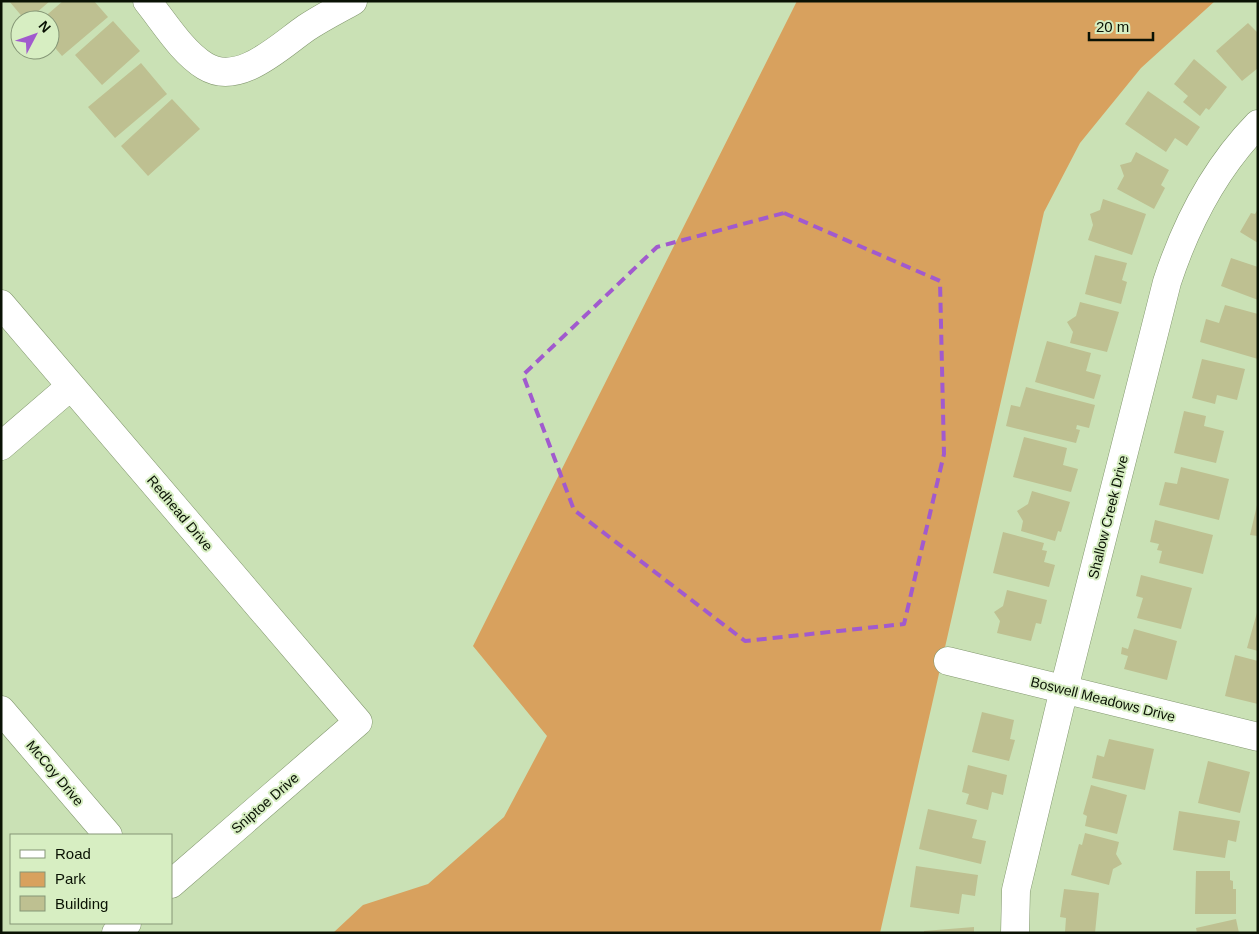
<svg xmlns="http://www.w3.org/2000/svg" width="1259" height="934" viewBox="0 0 1259 934" font-family="Arial,sans-serif">
<style>
.green{fill:#d8a15e}
.building{fill:#bec091}
.lines{fill:none;stroke-linecap:round;stroke-linejoin:round}
.minor-casing{stroke:#82976e;stroke-width:29}
.minor{stroke:#fff;stroke-width:28}
.marked{fill:none;stroke:#a15ace;stroke-width:4;stroke-dasharray:10 6;stroke-linejoin:round}
.labels{text-anchor:middle;stroke-width:4;stroke-linejoin:round;paint-order:stroke}
.street-label{font-size:14px;fill:#0a1204;stroke:#d7eec2}
</style>
<rect width="100%" height="100%" fill="#cae1b5"/>
<path class="green" d="M 797,1 L 1215,1 L 1141,68 L 1080,143 L 1044,212 L 880,933 L 333,933 L 363,905 L 428,884 L 504,817 L 547,736 L 473,646 Z"/>
<path class="building" d="M 9,1 L 50,1 L 28,20 L 25,20 Z
M 63,1 L 94,1 L 108,17 L 62,56 L 50,42 L 50,20 L 41,20 Z
M 113,21 L 140,51 L 102,85 L 75,55 Z
M 1248,23 L 1258,33 L 1258,68 L 1242,81 L 1216,51 Z
M 1194,59 L 1227,87 L 1209,110 L 1206,108 L 1200,116 L 1183,102 L 1188,96 L 1174,84 Z
M 141,63 L 167,94 L 115,138 L 88,107 Z
M 1148,91 L 1200,127 L 1187,146 L 1175,138 L 1166,152 L 1125,124 Z
M 172,99 L 200,129 L 148,176 L 121,146 Z
M 1136,152 L 1169,170 L 1161,185 L 1165,188 L 1154,209 L 1117,189 L 1124,176 L 1120,165 L 1131,162 Z
M 1103,199 L 1146,214 L 1132,255 L 1088,240 L 1093,225 L 1090,214 L 1100,210 Z
M 1258,209 L 1258,243 L 1240,232 L 1251,213 L 1255,214 Z
M 1095,255 L 1127,263 L 1122,280 L 1127,282 L 1121,304 L 1085,294 Z
M 1231,258 L 1258,267 L 1258,300 L 1221,286 Z
M 1080,302 L 1119,312 L 1107,352 L 1070,343 L 1073,332 L 1067,322 L 1076,316 Z
M 1225,305 L 1258,314 L 1258,359 L 1200,342 L 1206,319 L 1219,323 Z
M 1047,341 L 1091,353 L 1086,371 L 1101,375 L 1094,399 L 1035,382 Z
M 1202,359 L 1245,369 L 1237,400 L 1217,395 L 1215,404 L 1192,398 Z
M 1026,387 L 1095,405 L 1089,428 L 1077,425 L 1076,429 L 1080,430 L 1076,443 L 1006,426 L 1011,405 L 1020,407 Z
M 1184,411 L 1206,416 L 1204,426 L 1224,431 L 1216,463 L 1174,453 Z
M 1024,437 L 1067,448 L 1063,465 L 1078,469 L 1071,492 L 1013,477 Z
M 1181,467 L 1229,479 L 1219,520 L 1159,505 L 1165,482 L 1177,484 Z
M 1032,491 L 1070,502 L 1061,532 L 1058,531 L 1055,541 L 1021,531 L 1023,521 L 1017,511 L 1028,504 Z
M 1257,505 L 1258,506 L 1258,536 L 1250,535 Z
M 1155,520 L 1213,535 L 1203,574 L 1159,563 L 1162,551 L 1157,550 L 1159,544 L 1150,542 Z
M 1003,532 L 1044,543 L 1042,550 L 1047,551 L 1044,562 L 1055,565 L 1049,587 L 993,573 Z
M 1141,575 L 1192,588 L 1181,629 L 1137,618 L 1143,598 L 1136,596 Z
M 1007,590 L 1047,600 L 1041,624 L 1036,623 L 1031,641 L 997,633 L 1000,621 L 994,612 L 1003,606 Z
M 1258,609 L 1258,651 L 1247,648 Z
M 1134,629 L 1177,641 L 1167,680 L 1124,669 L 1128,656 L 1121,654 L 1122,647 L 1128,649 Z
M 1235,655 L 1258,661 L 1258,704 L 1225,696 Z
M 982,712 L 1014,720 L 1010,739 L 1015,740 L 1009,761 L 972,752 Z
M 1109,739 L 1154,749 L 1145,790 L 1092,778 L 1097,755 L 1104,757 Z
M 1208,761 L 1250,772 L 1240,813 L 1198,803 Z
M 968,765 L 1007,775 L 1003,795 L 992,792 L 988,810 L 966,804 L 969,794 L 962,792 Z
M 1091,785 L 1127,795 L 1117,834 L 1085,826 L 1087,816 L 1083,814 Z
M 928,809 L 977,820 L 972,838 L 986,841 L 981,864 L 919,849 Z
M 1179,811 L 1240,821 L 1236,842 L 1228,840 L 1225,858 L 1173,850 Z
M 1085,833 L 1119,842 L 1116,854 L 1122,864 L 1113,869 L 1109,885 L 1071,875 L 1079,844 L 1082,845 Z
M 916,866 L 978,875 L 975,896 L 962,894 L 959,914 L 910,907 Z
M 1196,871 L 1230,871 L 1230,880 L 1233,881 L 1233,889 L 1236,889 L 1236,914 L 1195,914 Z
M 1064,889 L 1099,893 L 1095,933 L 1065,932 L 1066,918 L 1060,917 Z
M 1236,919 L 1239,933 L 1197,933 L 1196,928 Z
M 974,927 L 974,933 L 924,933 L 924,931 Z"/>
<g class="lines">
<g class="minor-casing">
<path id="minor" d="M 147,1 C 164,22 182,52 205,66 C 239,87 280,46 306,28 C 321,18 337,10 353,1
M 1,304 L 358,722 L 171,884
M 1,446 L 71,386
M 948,661 L 1258,737
M 1,710 L 108,835
M 116,933 L 127,923
M 1015,933 L 1016,890 L 1064,689 L 1167,282 C 1186,224 1215,168 1258,124"/>
</g>
<use href="#minor" class="minor"/>
</g>
<path class="marked" d="M 784,213 L 940,281 L 944,454 L 904,624 L 745,641 L 574,510 L 523,375 L 657,247 Z"/>
<g class="labels">
<g class="street-label">
<text transform="translate(180 513) rotate(50)" y="5">Redhead Drive</text>
<text transform="translate(1108 517) rotate(-76)" y="5">Shallow Creek Drive</text>
<text transform="translate(1103 699) rotate(14)" y="5">Boswell Meadows Drive</text>
<text transform="translate(55 773) rotate(50)" y="5">McCoy Drive</text>
<text transform="translate(265 803) rotate(-41)" y="5">Sniptoe Drive</text>
</g>
</g>
<rect width="1259" height="934" fill="none" stroke="#0a1204" stroke-width="5"/>
<rect x="10" y="834" width="162" height="90" fill="#d7eec2" stroke="#859676"/>
<rect x="20" y="850" width="25" height="8" fill="#ffffff" stroke="#859676"/>
<text x="55" y="859" font-size="15" fill="#0a1204">Road</text>
<rect x="20" y="872" width="25" height="15" fill="#d8a15e" stroke="#859676"/>
<text x="55" y="884" font-size="15" fill="#0a1204">Park</text>
<rect x="20" y="896" width="25" height="15" fill="#bec091" stroke="#859676"/>
<text x="55" y="909" font-size="15" fill="#0a1204">Building</text>
<g transform="translate(35 35) rotate(49)"><circle r="24" fill="#d7eec2" stroke="#859676"/>
<path d="M0-4L9 19L0 12L-9 19Z" fill="#a15ace"/>
<text y="-8" font-size="14" font-weight="bold" text-anchor="middle" fill="#0a1204">N</text>
</g>
<path d="M1089 32v8h64v-8" fill="none" stroke="#0a1204" stroke-width="2.5"/>
<text x="1096" y="32" font-size="15" fill="#0a1204" stroke="#d7eec2" stroke-width="4" paint-order="stroke">20 m</text>
</svg>
